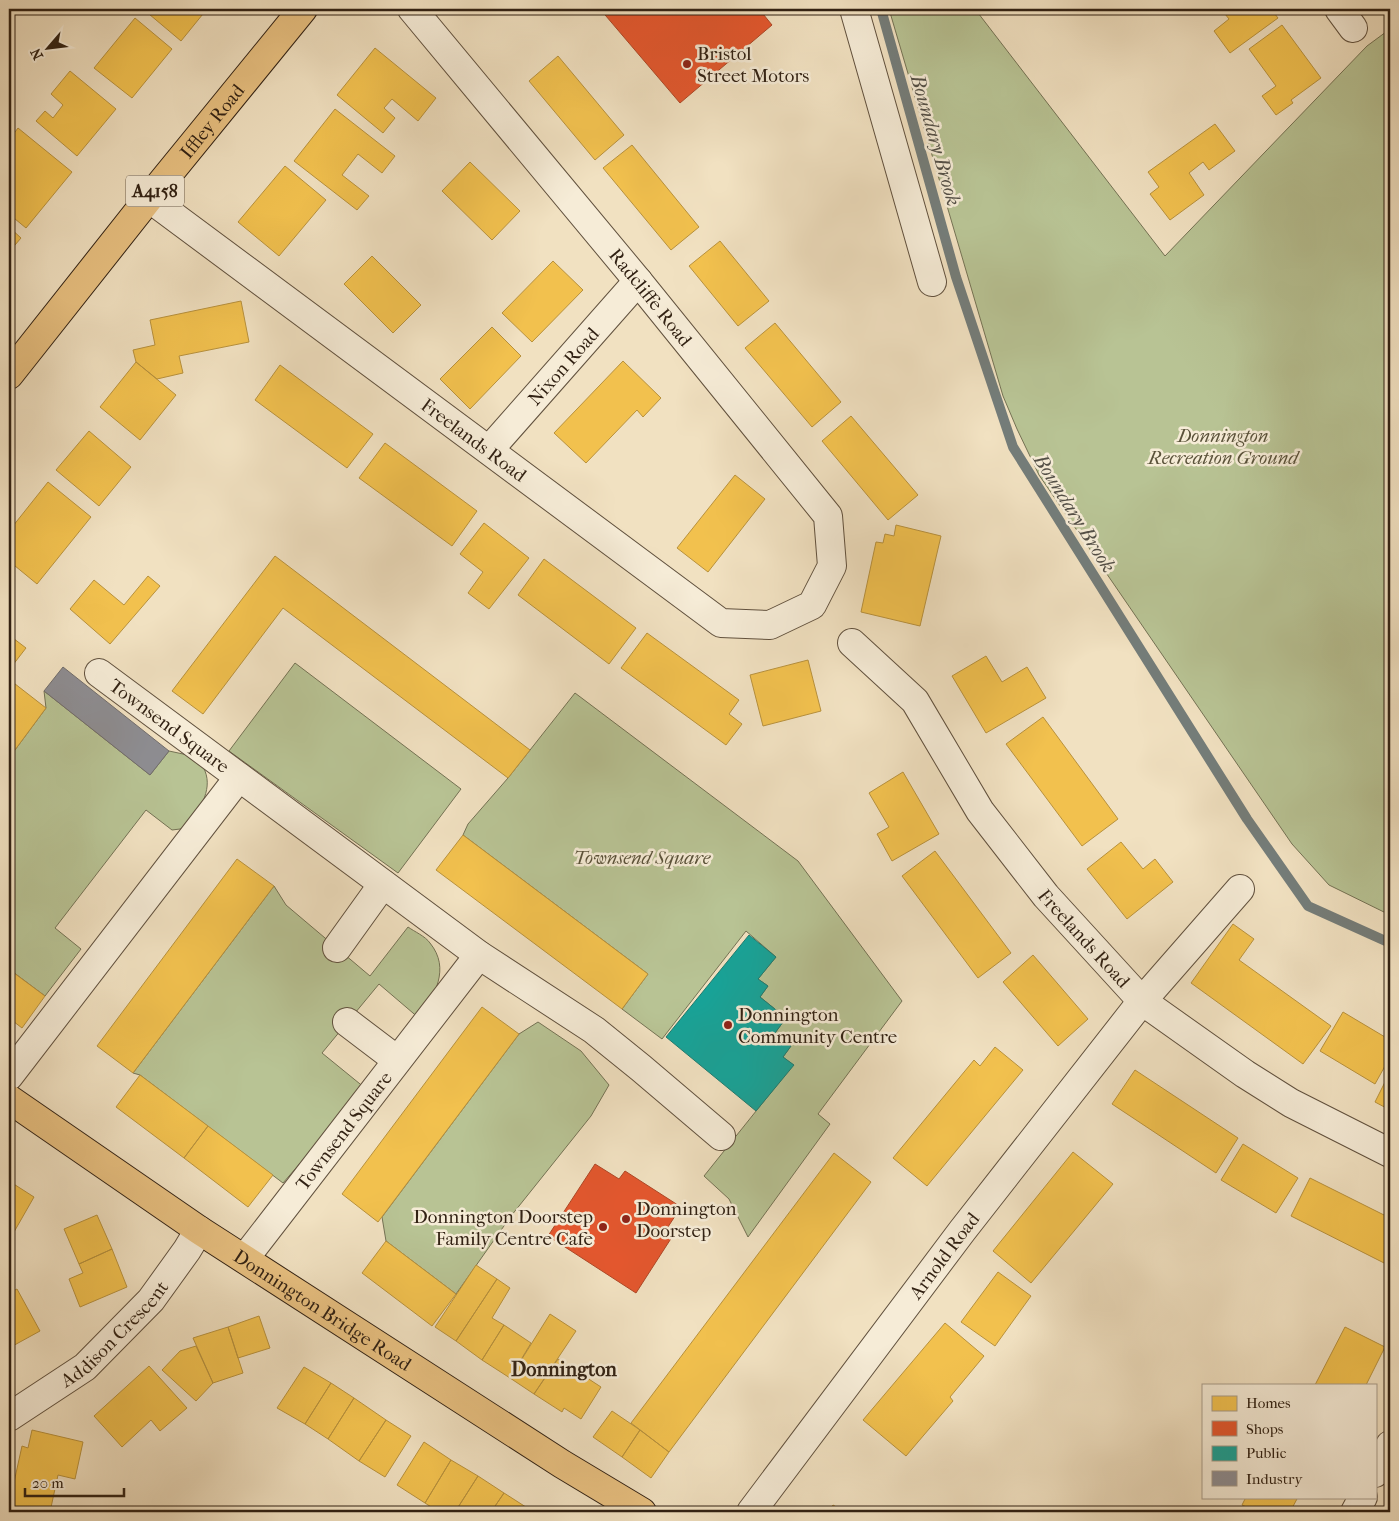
<svg xmlns="http://www.w3.org/2000/svg" width="1399" height="1521" viewBox="0 0 1399 1521" font-family="'IM FELL French Canon',serif">
<style>
.green{fill:#b8c394;stroke:#747254}
.homes{fill:#f2c14e;stroke:#b8913c}
.shops{fill:#e4572e;stroke:#ae4726}
.public{fill:#17a398;stroke:#1f7c70}
.industry{fill:#8d8d92;stroke:#716d6c}
.lines{fill:none;stroke-linecap:round;stroke-linejoin:round}
.stream{stroke:#747d7a;stroke-width:10}
.minor-casing{stroke:#61513e;stroke-width:30}
.major-casing{stroke:#312113;stroke-width:30}
.minor{stroke:#f6ecd7;stroke-width:28}
.major{stroke:#e8c080;stroke-width:28}
.poi-dot{fill:#8f2418;stroke:#f6ecd7;stroke-width:2}
.labels{text-anchor:middle;stroke-width:5;stroke-linejoin:round;paint-order:stroke}
.shield{fill:#f6ecd7;stroke:#6c5e4e;stroke-width:1}
.shield-label{font-size:18px;font-weight:bold;fill:#312113}
.poi-label{font-size:19px;fill:#312113;stroke:#f6ecd7;text-anchor:start}
.street-label{font-size:19px;fill:#312113;stroke:#f6ecd7}
.park-label{font-size:19px;font-style:italic;fill:#5a523a;stroke:#f6ecd7}
.water-label{font-size:20px;font-style:italic;fill:#534f47;stroke:#f6ecd7}
.neighbourhood-label{font-size:20px;font-weight:bold;fill:#312113;stroke:#f6ecd7}
</style>
<rect width="100%" height="100%" fill="#f1e1c1"/>
<filter id="stains"><feTurbulence type="fractalNoise" baseFrequency=".004" numOctaves="4"/><feColorMatrix values="0 0 0 0 .2 0 0 0 0 .09 0 0 0 0 .02 0 0 0 .5 -.17"/></filter>
<radialGradient id="worn" r=".72"><stop offset=".6" stop-color="#630" stop-opacity="0"/><stop offset="1" stop-color="#630" stop-opacity=".3"/></radialGradient>
<path class="green" d="M 889,9 L 975,9 L 1165,256 L 1367,46 L 1390,29 L 1390,915 L 1329,885 L 1292,844 L 1039,475 L 1017,429 L 1003,396 Z
M 295,663 L 461,789 L 398,873 L 229,751 Z
M 44,691 L 150,775 L 169,751 L 197,757 C 200,761 203,766 205,771 C 213,791 198,811 188,828 L 172,830 L 146,810 L 55,928 L 81,949 L 45,996 L 9,969 L 9,758 L 46,708 Z
M 575,693 L 798,861 L 902,1001 L 818,1114 L 830,1124 L 748,1237 L 729,1199 L 704,1176 L 793,1065 L 783,1057 L 791,1046 L 775,1033 L 786,1018 L 760,997 L 768,986 L 758,979 L 776,957 L 746,931 L 662,1039 L 622,1009 L 648,974 L 463,835 L 468,824 L 508,778 Z
M 274,886 L 286,905 L 370,976 L 408,927 C 415,932 425,936 430,943 C 451,969 434,995 420,1019 L 379,984 L 322,1053 L 365,1088 L 283,1183 L 140,1075 L 133,1073 Z
M 538,1022 L 581,1051 L 609,1085 L 591,1116 L 511,1216 L 456,1294 L 386,1241 L 382,1217 L 519,1034 Z"/>
<path class="homes" d="M 143,9 L 207,9 L 181,41 Z
M 1221,9 L 1271,9 L 1278,18 L 1230,53 L 1214,31 L 1229,19 Z
M 135,18 L 172,49 L 132,98 L 94,68 Z
M 1282,25 L 1321,78 L 1291,100 L 1293,103 L 1276,115 L 1262,96 L 1276,86 L 1249,49 Z
M 375,48 L 436,98 L 418,121 L 392,99 L 384,108 L 395,118 L 383,133 L 337,95 Z
M 558,56 L 624,135 L 595,160 L 529,81 Z
M 70,71 L 116,109 L 77,156 L 36,121 L 45,111 L 53,118 L 63,105 L 51,94 Z
M 335,109 L 395,156 L 382,173 L 358,154 L 342,175 L 369,196 L 357,210 L 294,161 Z
M 1215,124 L 1235,151 L 1209,170 L 1203,162 L 1189,173 L 1204,195 L 1170,220 L 1150,194 L 1159,187 L 1148,172 Z
M 18,128 L 72,172 L 26,228 L 9,214 L 9,140 Z
M 632,145 L 699,227 L 671,250 L 603,168 Z
M 470,162 L 520,211 L 492,240 L 442,191 Z
M 285,166 L 326,200 L 279,256 L 238,222 Z
M 9,227 L 21,238 L 9,252 Z
M 720,241 L 769,301 L 738,326 L 689,266 Z
M 372,256 L 421,305 L 393,333 L 344,284 Z
M 553,261 L 583,290 L 532,342 L 502,313 Z
M 241,301 L 249,342 L 179,356 L 183,373 L 157,379 L 136,362 L 133,350 L 155,345 L 150,320 Z
M 775,323 L 841,402 L 812,427 L 745,348 Z
M 492,327 L 521,356 L 470,409 L 440,379 Z
M 623,361 L 661,398 L 643,417 L 637,410 L 586,463 L 554,433 Z
M 136,362 L 176,395 L 140,440 L 100,407 Z
M 280,365 L 373,434 L 347,468 L 255,400 Z
M 851,416 L 918,495 L 888,520 L 822,441 Z
M 89,431 L 131,467 L 99,506 L 56,470 Z
M 385,443 L 477,511 L 452,546 L 359,478 Z
M 735,475 L 765,499 L 708,572 L 677,548 Z
M 48,482 L 91,517 L 37,584 L 9,561 L 9,531 Z
M 484,523 L 529,558 L 489,609 L 468,593 L 483,572 L 460,554 Z
M 896,525 L 941,536 L 920,626 L 861,612 L 876,542 L 883,543 L 885,534 L 894,536 Z
M 275,556 L 530,750 L 508,778 L 283,608 L 203,714 L 172,691 Z
M 544,559 L 636,628 L 609,664 L 518,595 Z
M 148,576 L 160,586 L 110,644 L 70,609 L 94,580 L 124,605 Z
M 647,633 L 739,700 L 729,714 L 742,724 L 726,745 L 621,668 Z
M 9,635 L 26,648 L 9,670 Z
M 986,656 L 1002,682 L 1027,667 L 1046,698 L 986,733 L 952,676 Z
M 808,660 L 821,711 L 763,726 L 750,675 Z
M 10,680 L 46,708 L 9,758 L 9,682 Z
M 1043,717 L 1118,819 L 1082,846 L 1006,744 Z
M 903,772 L 939,834 L 892,861 L 877,834 L 889,827 L 869,793 Z
M 463,835 L 648,974 L 622,1009 L 436,870 Z
M 1121,842 L 1143,869 L 1155,859 L 1173,882 L 1127,919 L 1087,869 Z
M 935,851 L 1011,953 L 978,978 L 902,876 Z
M 237,859 L 274,886 L 133,1073 L 97,1046 Z
M 1233,924 L 1254,939 L 1239,960 L 1331,1026 L 1303,1064 L 1191,983 Z
M 1033,955 L 1088,1019 L 1058,1046 L 1003,982 Z
M 14,973 L 45,996 L 22,1028 L 9,1018 L 9,980 Z
M 482,1007 L 519,1034 L 378,1222 L 342,1194 Z
M 1343,1012 L 1390,1040 L 1390,1057 L 1375,1084 L 1320,1051 Z
M 995,1047 L 1023,1070 L 927,1186 L 893,1158 L 974,1060 L 980,1066 Z
M 1135,1070 L 1238,1138 L 1216,1173 L 1112,1104 Z
M 1390,1072 L 1390,1110 L 1375,1102 Z
M 140,1075 L 208,1126 L 184,1158 L 116,1107 Z
M 208,1126 L 273,1175 L 248,1207 L 184,1158 Z
M 1243,1144 L 1298,1178 L 1276,1213 L 1221,1180 Z
M 1073,1152 L 1113,1184 L 1031,1283 L 993,1251 Z
M 834,1153 L 871,1182 L 669,1452 L 631,1423 Z
M 1310,1178 L 1390,1218 L 1390,1266 L 1291,1216 Z
M 9,1181 L 34,1197 L 14,1232 L 9,1229 Z
M 97,1215 L 112,1249 L 79,1264 L 64,1229 Z
M 386,1241 L 456,1294 L 432,1326 L 362,1273 Z
M 112,1249 L 127,1287 L 80,1307 L 69,1279 L 83,1273 L 79,1264 Z
M 476,1265 L 497,1279 L 456,1341 L 435,1327 Z
M 998,1272 L 1031,1296 L 995,1346 L 961,1322 Z
M 497,1279 L 510,1288 L 492,1318 L 504,1325 L 482,1360 L 456,1341 Z
M 17,1289 L 40,1331 L 9,1348 L 9,1293 Z
M 550,1314 L 576,1331 L 534,1394 L 510,1378 Z
M 259,1316 L 270,1348 L 238,1358 L 228,1327 Z
M 945,1323 L 984,1356 L 950,1397 L 953,1401 L 906,1456 L 863,1420 Z
M 504,1325 L 531,1343 L 510,1378 L 482,1360 Z
M 228,1327 L 243,1373 L 213,1383 L 193,1338 Z
M 1345,1327 L 1385,1347 L 1366,1385 L 1315,1385 Z
M 196,1346 L 213,1383 L 196,1401 L 162,1370 L 180,1351 Z
M 558,1359 L 601,1387 L 581,1419 L 564,1408 L 562,1412 L 534,1394 Z
M 149,1366 L 187,1408 L 160,1431 L 151,1420 L 122,1447 L 94,1416 Z
M 304,1367 L 331,1383 L 305,1424 L 277,1408 Z
M 331,1383 L 354,1398 L 328,1439 L 305,1424 Z
M 354,1398 L 386,1420 L 359,1461 L 328,1439 Z
M 612,1411 L 640,1430 L 622,1457 L 593,1437 Z
M 386,1420 L 411,1436 L 385,1477 L 359,1461 Z
M 32,1430 L 83,1442 L 75,1479 L 58,1475 L 50,1512 L 9,1512 L 9,1505 L 22,1446 L 28,1448 Z
M 640,1430 L 669,1452 L 651,1478 L 622,1457 Z
M 424,1442 L 451,1460 L 425,1503 L 397,1485 Z
M 451,1460 L 478,1476 L 455,1512 L 439,1512 L 425,1503 Z
M 478,1476 L 504,1493 L 491,1512 L 455,1512 Z
M 504,1493 L 529,1509 L 527,1512 L 491,1512 Z
M 1246,1497 L 1298,1497 L 1290,1512 L 1257,1512 L 1242,1505 Z
M 833,1505 L 845,1512 L 828,1512 Z"/>
<path class="shops" d="M 600,9 L 759,9 L 772,25 L 680,103 Z
M 595,1164 L 619,1179 L 625,1171 L 681,1207 L 664,1233 L 672,1237 L 636,1293 L 548,1236 Z"/>
<path class="public" d="M 749,935 L 776,957 L 758,979 L 768,986 L 760,997 L 786,1018 L 775,1033 L 791,1046 L 783,1057 L 794,1065 L 756,1111 L 666,1037 Z"/>
<path class="industry" d="M 63,667 L 169,751 L 150,775 L 44,691 Z"/>
<g class="lines">
<path class="stream" d="M 881,9 L 956,277 L 1013,447 L 1247,819 L 1308,906 L 1390,943"/>
<g class="minor-casing">
<g id="minor">
<path d="M 854,9 L 932,282"/>
<path d="M 1339,9 L 1353,28"/>
<path id="s1" d="M 149,198 L 721,623 L 770,625 L 812,605 L 832,566 L 828,516 L 638,281 L 412,9"/>
<path id="s2" d="M 489,450 L 638,281"/>
<path id="s3" d="M 852,643 L 915,701 L 980,811 L 1046,896 L 1142,1001 L 1245,1074 L 1291,1103 L 1390,1153"/>
<path id="s4" d="M 99,673 L 479,955 L 594,1030 L 641,1068 L 721,1136"/>
<path d="M 337,948 L 383,884"/>
<path d="M 347,1022 L 397,1060"/>
<path d="M 9,1076 L 239,777"/>
<path id="s5" d="M 245,1258 L 479,955"/>
<path id="s6" d="M 9,1417 L 85,1367 L 151,1300 L 187,1250 L 199,1230"/>
<path d="M 1375,1473 L 1390,1445"/>
<path id="s7" d="M 751,1512 L 962,1231 L 1142,1001 L 1240,889"/>
<path d="M 1355,1512 L 1363,1497"/>
</g>
</g>
<g class="major-casing">
<g id="major">
<path id="s8" d="M 9,375 L 149,198 L 303,9"/>
<path id="s9" d="M 9,1099 L 199,1230 L 562,1464 L 642,1512"/>
</g>
</g>
<use href="#minor" class="minor"/>
<use href="#major" class="major"/>
</g>
<g class="poi-dot">
<circle cx="687" cy="64" r="5"/>
<circle cx="728" cy="1025" r="5"/>
<circle cx="626" cy="1219" r="5"/>
<circle cx="603" cy="1227" r="5"/>
</g>
<g class="labels">
<rect class="shield" x="126" y="175.5" width="58" height="31" rx="4"/>
<g class="shield-label">
<text x="155" y="197">A4158</text>
</g>
<g class="poi-label">
<text x="697" y="60">Bristol<tspan x="697" dy="22">Street Motors</tspan></text>
<text x="738" y="1021">Donnington<tspan x="738" dy="22">Community Centre</tspan></text>
<text x="636" y="1215">Donnington<tspan x="636" dy="22">Doorstep</tspan></text>
<text x="593" y="1223" text-anchor="end">Donnington Doorstep<tspan x="593" dy="22">Family Centre Cafe</tspan></text>
</g>
<g class="street-label">
<text dy="7" stroke="none"><textPath href="#s8" startOffset="325">Iffley Road</textPath></text>
<text transform="translate(651 297) rotate(51)" y="7">Radcliffe Road</text>
<text dy="7" stroke="none"><textPath href="#s2" startOffset="112">Nixon Road</textPath></text>
<text dy="7" stroke="none"><textPath href="#s1" startOffset="405">Freelands Road</textPath></text>
<text dy="7" stroke="none"><textPath href="#s4" startOffset="88">Townsend Square</textPath></text>
<text dy="7" stroke="none"><textPath href="#s3" startOffset="378">Freelands Road</textPath></text>
<text dy="7" stroke="none"><textPath href="#s5" startOffset="161">Townsend Square</textPath></text>
<text dy="7" stroke="none"><textPath href="#s7" startOffset="321">Arnold Road</textPath></text>
<text dy="7" stroke="none"><textPath href="#s9" startOffset="378">Donnington Bridge Road</textPath></text>
<text dy="7" stroke="none"><textPath href="#s6" startOffset="135">Addison Crescent</textPath></text>
</g>
<g class="park-label">
<text x="1223" y="442">Donnington<tspan x="1223" dy="22">Recreation Ground</tspan></text>
<text x="642" y="864">Townsend Square</text>
</g>
<g class="water-label">
<text transform="translate(936 140) rotate(74)" y="7">Boundary Brook</text>
<text transform="translate(1075 513) rotate(58)" y="7">Boundary Brook</text>
</g>
<g class="neighbourhood-label">
<text x="564" y="1376">Donnington</text>
</g>
</g>
<rect width="1399" height="1521" fill="none" stroke="#f1e1c1" stroke-width="30"/>
<rect x="10" y="10" width="1379" height="1501" fill="none" stroke="#312113" stroke-width="2.5"/>
<rect x="15" y="15" width="1369" height="1491" fill="none" stroke="#312113"/>
<rect x="1202" y="1384" width="175" height="115" fill="#f6ecd7" stroke="#a79b89"/>
<rect x="1212" y="1396" width="25" height="15" fill="#f2c14e" stroke="#a79b89"/>
<text x="1246" y="1408" font-size="15" fill="#312113">Homes</text>
<rect x="1212" y="1421" width="25" height="15" fill="#e4572e" stroke="#a79b89"/>
<text x="1246" y="1434" font-size="15" fill="#312113">Shops</text>
<rect x="1212" y="1446" width="25" height="15" fill="#17a398" stroke="#a79b89"/>
<text x="1246" y="1458" font-size="15" fill="#312113">Public</text>
<rect x="1212" y="1471" width="25" height="15" fill="#8d8d92" stroke="#a79b89"/>
<text x="1246" y="1484" font-size="15" fill="#312113">Industry</text>
<g transform="translate(48 48) rotate(242)" stroke="#f6ecd7" stroke-width="4" paint-order="stroke">
<path d="M0-4L9 19L0 12L-9 19Z" fill="#312113"/>
<text y="-8" font-size="14" font-weight="bold" text-anchor="middle" fill="#312113">N</text>
</g>
<path d="M25 1488v8h99v-8" fill="none" stroke="#312113" stroke-width="2.5"/>
<text x="32" y="1488" font-size="15" fill="#312113" stroke="#f6ecd7" stroke-width="4" paint-order="stroke">20 m</text>
<rect width="100%" height="100%" filter="url(#stains)"/>
<rect width="100%" height="100%" fill="url(#worn)"/>
</svg>
